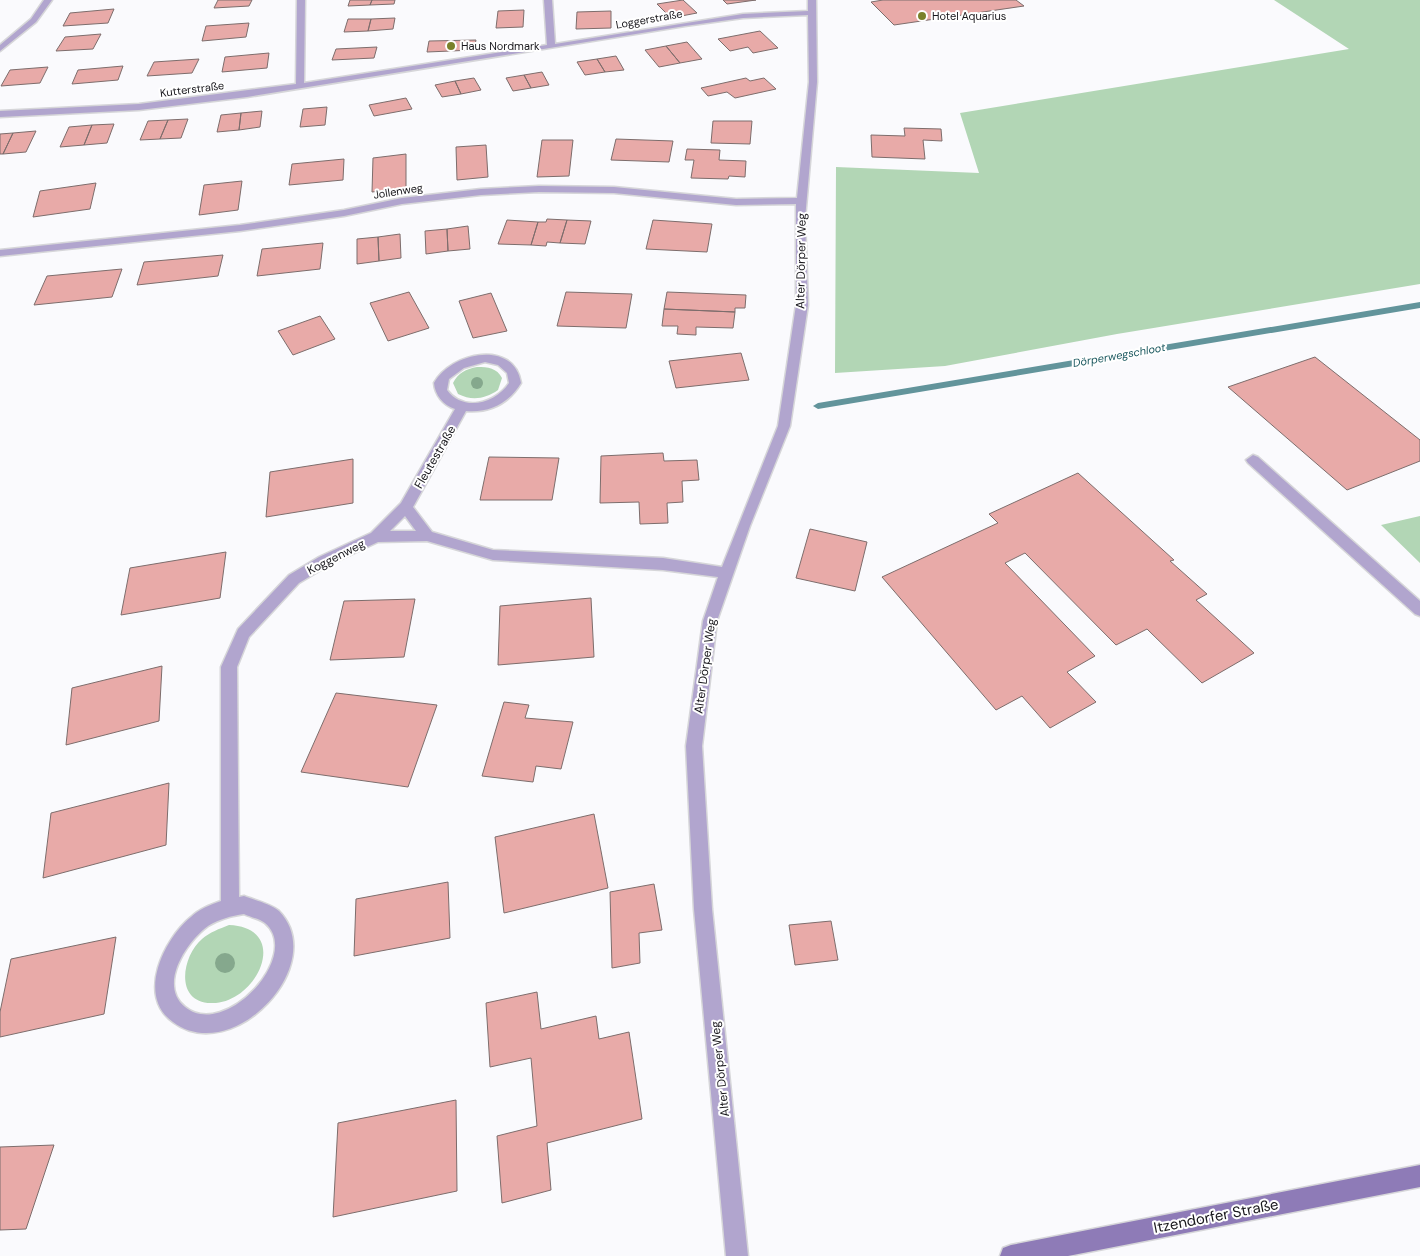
<svg xmlns="http://www.w3.org/2000/svg" width="1420" height="1256" viewBox="0 0 1420 1256" font-family="'DM Sans',sans-serif">
<style>
.green{fill:#b2d6b5}
.lines{fill:none;stroke-linecap:round;stroke-linejoin:round}
.stream{fill:#62949b;fill-rule:evenodd}
.building{fill:#e8aaa8;stroke:#7d6d6c}
.lane-casing{stroke:#d6d6d9;stroke-width:3}
.street-casing{stroke:#d6d6d9;stroke-width:3}
.secondary-casing{stroke:#d6d6d9;stroke-width:3}
.lane{fill:#b1a5ce;fill-rule:evenodd}
.street{fill:#b1a5ce;fill-rule:evenodd}
.secondary{fill:#8e7bb7;fill-rule:evenodd}
.tree{fill:#85a88d}
.poi-dot{fill:#7a812b;stroke:#fff;stroke-width:2}
.labels{text-anchor:middle;stroke-width:4;stroke-linejoin:round;paint-order:stroke}
.far-poi-label{font-size:11px;fill:#18171c;stroke:#fff;text-anchor:start}
.far-street-label{font-size:11px;fill:#18171c;stroke:#fff}
.far-water-label{font-size:11px;font-style:italic;fill:#1b585f;stroke:#fff}
.street-label{font-size:12px;fill:#18171c;stroke:#fff}
.near-street-label{font-size:15px;fill:#18171c;stroke:#fff}
</style>
<rect width="100%" height="100%" fill="#fafafd"/>
<path class="green" d="M 1274,0 L 1420,0 L 1420,284 L 1117,334 L 945,366 L 835,373 L 836,167 L 979,173 L 960,113 L 1349,49 Z
M 477,367 C 488,367 497,368 502,378 L 498,390 C 485,399 472,401 458,394 L 453,383 C 458,373 466,369 477,367 Z
M 1420,516 L 1420,563 L 1381,525 Z
M 229,925 C 293,928 256,1005 211,1003 C 174,1002 182,956 202,939 C 210,932 219,929 229,925 Z"/>
<g class="lines">
<path class="stream" d="M 1420,302 L 1420,308 L 818,409 L 813,406 L 818,403 Z"/>
</g>
<path class="building" d="M 218,0 L 252,0 L 249,6 L 214,8 Z
M 350,0 L 372,0 L 370,5 L 348,6 Z
M 372,0 L 395,0 L 394,4 L 370,5 Z
M 683,0 L 697,13 L 671,18 L 657,4 Z
M 723,0 L 756,0 L 727,4 Z
M 883,0 L 1016,0 L 1024,6 L 894,25 L 871,2 Z
M 114,9 L 108,23 L 63,26 L 70,13 Z
M 524,10 L 523,27 L 496,28 L 498,11 Z
M 611,11 L 611,28 L 576,29 L 577,12 Z
M 395,18 L 393,29 L 368,31 L 371,19 Z
M 348,19 L 371,19 L 368,31 L 344,32 Z
M 249,23 L 246,37 L 202,41 L 206,26 Z
M 760,31 L 778,48 L 753,53 L 748,47 L 730,51 L 718,39 Z
M 101,34 L 93,49 L 56,51 L 65,37 Z
M 476,40 L 474,50 L 427,52 L 429,41 Z
M 687,42 L 702,59 L 680,63 L 666,46 Z
M 666,46 L 680,63 L 659,67 L 645,50 Z
M 377,47 L 374,58 L 332,60 L 336,49 Z
M 269,53 L 267,68 L 222,72 L 225,57 Z
M 616,56 L 624,70 L 605,72 L 597,59 Z
M 199,59 L 192,73 L 147,76 L 154,62 Z
M 597,59 L 605,72 L 585,75 L 577,62 Z
M 123,66 L 118,80 L 72,84 L 78,70 Z
M 48,67 L 40,83 L 1,86 L 10,70 Z
M 542,72 L 549,85 L 531,88 L 524,75 Z
M 524,75 L 531,88 L 513,91 L 506,78 Z
M 474,78 L 481,90 L 461,94 L 455,81 Z
M 746,78 L 750,81 L 764,78 L 776,89 L 735,98 L 727,92 L 708,96 L 701,88 Z
M 455,81 L 461,94 L 442,97 L 435,85 Z
M 406,98 L 412,109 L 374,116 L 369,105 Z
M 327,107 L 325,125 L 300,127 L 303,109 Z
M 262,111 L 260,127 L 239,130 L 241,113 Z
M 241,113 L 239,130 L 217,132 L 221,115 Z
M 188,119 L 181,138 L 160,139 L 168,120 Z
M 168,120 L 160,139 L 140,140 L 148,121 Z
M 713,121 L 752,121 L 750,144 L 711,143 Z
M 114,124 L 107,143 L 84,145 L 92,125 Z
M 92,125 L 84,145 L 60,147 L 69,127 Z
M 904,128 L 941,129 L 942,141 L 923,140 L 925,159 L 872,157 L 871,135 L 905,136 Z
M 36,131 L 26,152 L 3,154 L 13,133 Z
M 13,133 L 3,154 L 0,154 L 0,134 Z
M 616,139 L 673,141 L 669,162 L 611,160 Z
M 542,140 L 573,140 L 569,176 L 537,177 Z
M 486,145 L 488,177 L 457,180 L 456,147 Z
M 687,149 L 720,150 L 719,160 L 746,161 L 745,177 L 729,176 L 728,179 L 691,178 L 694,160 L 685,160 Z
M 406,154 L 406,188 L 372,192 L 373,158 Z
M 344,159 L 343,180 L 289,185 L 292,164 Z
M 242,181 L 238,210 L 199,215 L 204,185 Z
M 96,183 L 90,209 L 33,217 L 40,191 Z
M 547,219 L 567,220 L 560,243 L 547,242 L 546,246 L 531,245 L 538,222 L 546,222 Z
M 507,220 L 538,222 L 531,245 L 498,244 Z
M 567,220 L 591,221 L 585,244 L 560,243 Z
M 653,220 L 712,224 L 707,252 L 646,249 Z
M 468,226 L 470,249 L 448,251 L 447,229 Z
M 447,229 L 448,251 L 426,254 L 425,231 Z
M 400,234 L 401,258 L 379,261 L 378,237 Z
M 378,237 L 379,261 L 357,264 L 357,239 Z
M 323,243 L 320,269 L 257,276 L 262,249 Z
M 223,255 L 218,276 L 137,285 L 144,262 Z
M 122,269 L 112,297 L 34,305 L 47,276 Z
M 409,292 L 429,328 L 388,341 L 370,303 Z
M 566,292 L 632,294 L 626,328 L 557,326 Z
M 667,292 L 746,295 L 745,308 L 735,308 L 735,312 L 664,309 Z
M 491,293 L 507,331 L 473,338 L 459,301 Z
M 664,309 L 735,312 L 733,328 L 696,327 L 696,335 L 677,334 L 678,326 L 662,326 Z
M 320,316 L 335,339 L 293,355 L 278,331 Z
M 741,353 L 749,380 L 676,388 L 669,361 Z
M 1315,357 L 1420,440 L 1420,461 L 1347,490 L 1228,387 Z
M 663,453 L 664,461 L 697,460 L 699,480 L 682,481 L 683,502 L 667,503 L 668,523 L 640,524 L 639,502 L 600,503 L 601,456 Z
M 489,457 L 559,458 L 552,500 L 480,500 Z
M 353,459 L 353,503 L 266,517 L 270,472 Z
M 1078,473 L 1174,560 L 1170,561 L 1207,594 L 1196,600 L 1254,653 L 1202,683 L 1147,629 L 1116,645 L 1025,553 L 1005,563 L 1095,656 L 1067,672 L 1096,702 L 1050,728 L 1022,696 L 996,710 L 882,577 L 998,523 L 989,514 Z
M 810,529 L 867,542 L 855,591 L 796,578 Z
M 226,552 L 220,598 L 121,615 L 130,568 Z
M 591,598 L 594,657 L 498,665 L 500,606 Z
M 415,599 L 404,657 L 330,660 L 344,601 Z
M 162,666 L 159,721 L 66,745 L 72,688 Z
M 336,693 L 437,705 L 408,787 L 301,772 Z
M 504,702 L 529,705 L 525,718 L 573,722 L 561,769 L 536,766 L 533,782 L 482,776 Z
M 169,783 L 166,845 L 43,878 L 51,813 Z
M 594,814 L 608,888 L 504,913 L 495,837 Z
M 448,882 L 450,938 L 354,956 L 356,899 Z
M 654,884 L 662,930 L 639,933 L 640,963 L 612,968 L 610,892 Z
M 831,921 L 838,960 L 795,965 L 789,925 Z
M 116,937 L 104,1014 L 0,1037 L 0,1012 L 11,959 Z
M 537,992 L 541,1029 L 596,1016 L 599,1039 L 629,1032 L 642,1119 L 547,1143 L 551,1190 L 502,1203 L 497,1136 L 537,1126 L 531,1058 L 490,1067 L 486,1003 Z
M 456,1100 L 457,1191 L 333,1217 L 338,1123 Z
M 54,1145 L 26,1229 L 0,1230 L 0,1147 Z"/>
<g class="lines">
<g class="lane-casing">
<path id="lane" d="M 1253,455 L 1258,457 L 1420,601 L 1420,616 L 1415,614 L 1248,463 L 1246,460 Z"/>
</g>
<g class="street-casing">
<path id="street" d="M 44,0 L 52,0 L 36,22 L 0,51 L 0,45 L 31,19 Z
M 297,0 L 305,0 L 304,83 L 547,45 L 544,0 L 552,0 L 555,44 L 743,14 L 808,11 L 808,0 L 816,0 L 817,82 L 805,219 L 808,305 L 790,426 L 750,526 L 717,621 L 702,746 L 712,909 L 748,1256 L 726,1256 L 694,909 L 686,746 L 703,621 L 718,577 L 663,570 L 493,560 L 427,541 L 378,542 L 329,565 L 299,583 L 249,637 L 237,667 L 239,897 L 244,896 C 254,900 271,904 279,911 C 330,964 233,1067 173,1022 C 136,996 164,939 191,917 C 199,909 210,905 221,901 L 221,667 L 238,629 L 289,575 L 319,557 L 371,533 L 401,503 L 455,409 C 443,405 435,395 434,383 C 451,352 514,339 521,383 C 509,403 490,413 466,411 L 413,507 L 432,532 L 493,550 L 663,558 L 722,567 L 778,426 L 796,305 L 796,204 L 736,205 L 614,193 L 539,192 L 481,195 L 402,204 L 344,216 L 240,231 L 0,256 L 0,250 L 240,225 L 344,210 L 402,198 L 481,189 L 539,186 L 614,187 L 736,199 L 797,198 L 809,82 L 808,15 L 743,18 L 685,26 L 247,97 L 139,110 L 0,117 L 0,111 L 139,104 L 296,84 ZM 485,362 L 498,365 L 507,373 L 509,383 C 495,404 463,412 447,390 L 449,379 L 464,368 ZM 405,516 L 416,531 L 390,531 ZM 244,914 C 250,917 260,919 265,923 C 303,955 225,1040 185,1007 C 158,985 186,942 208,926 C 219,919 231,916 244,914 Z"/>
</g>
<g class="secondary-casing">
<path id="secondary" d="M 1420,1165 L 1420,1187 L 1068,1256 L 1000,1256 L 1003,1248 L 1011,1245 Z"/>
</g>
<use href="#lane" class="lane"/>
<use href="#street" class="street"/>
<use href="#secondary" class="secondary"/>
</g>
<g class="tree">
<circle cx="477" cy="383" r="6"/>
<circle cx="225" cy="963" r="10"/>
</g>
<g class="poi-dot">
<circle cx="922" cy="16" r="5"/>
<circle cx="451" cy="46" r="5"/>
</g>
<g class="labels">
<g class="far-poi-label">
<text x="932" y="20">Hotel Aquarius</text>
<text x="461" y="50">Haus Nordmark</text>
</g>
<g class="far-street-label">
<text transform="translate(649 19) rotate(-10)" y="4">Loggerstraße</text>
<text transform="translate(192 89) rotate(-7)" y="4">Kutterstraße</text>
<text transform="translate(398 191) rotate(-9)" y="4">Jollenweg</text>
</g>
<g class="far-water-label">
<text transform="translate(1119 355) rotate(-10)" y="4">Dörperwegschloot</text>
</g>
<g class="street-label">
<text transform="translate(801 261) rotate(-89)" y="4">Alter Dörper Weg</text>
<text transform="translate(435 457) rotate(-60)" y="4">Fleutestraße</text>
<text transform="translate(336 557) rotate(-27)" y="4">Koggenweg</text>
<text transform="translate(705 666) rotate(-82)" y="4">Alter Dörper Weg</text>
<text transform="translate(720 1069) rotate(-96)" y="4">Alter Dörper Weg</text>
</g>
<g class="near-street-label">
<text transform="translate(1216 1216) rotate(-11)" y="5">Itzendorfer Straße</text>
</g>
</g>
</svg>
